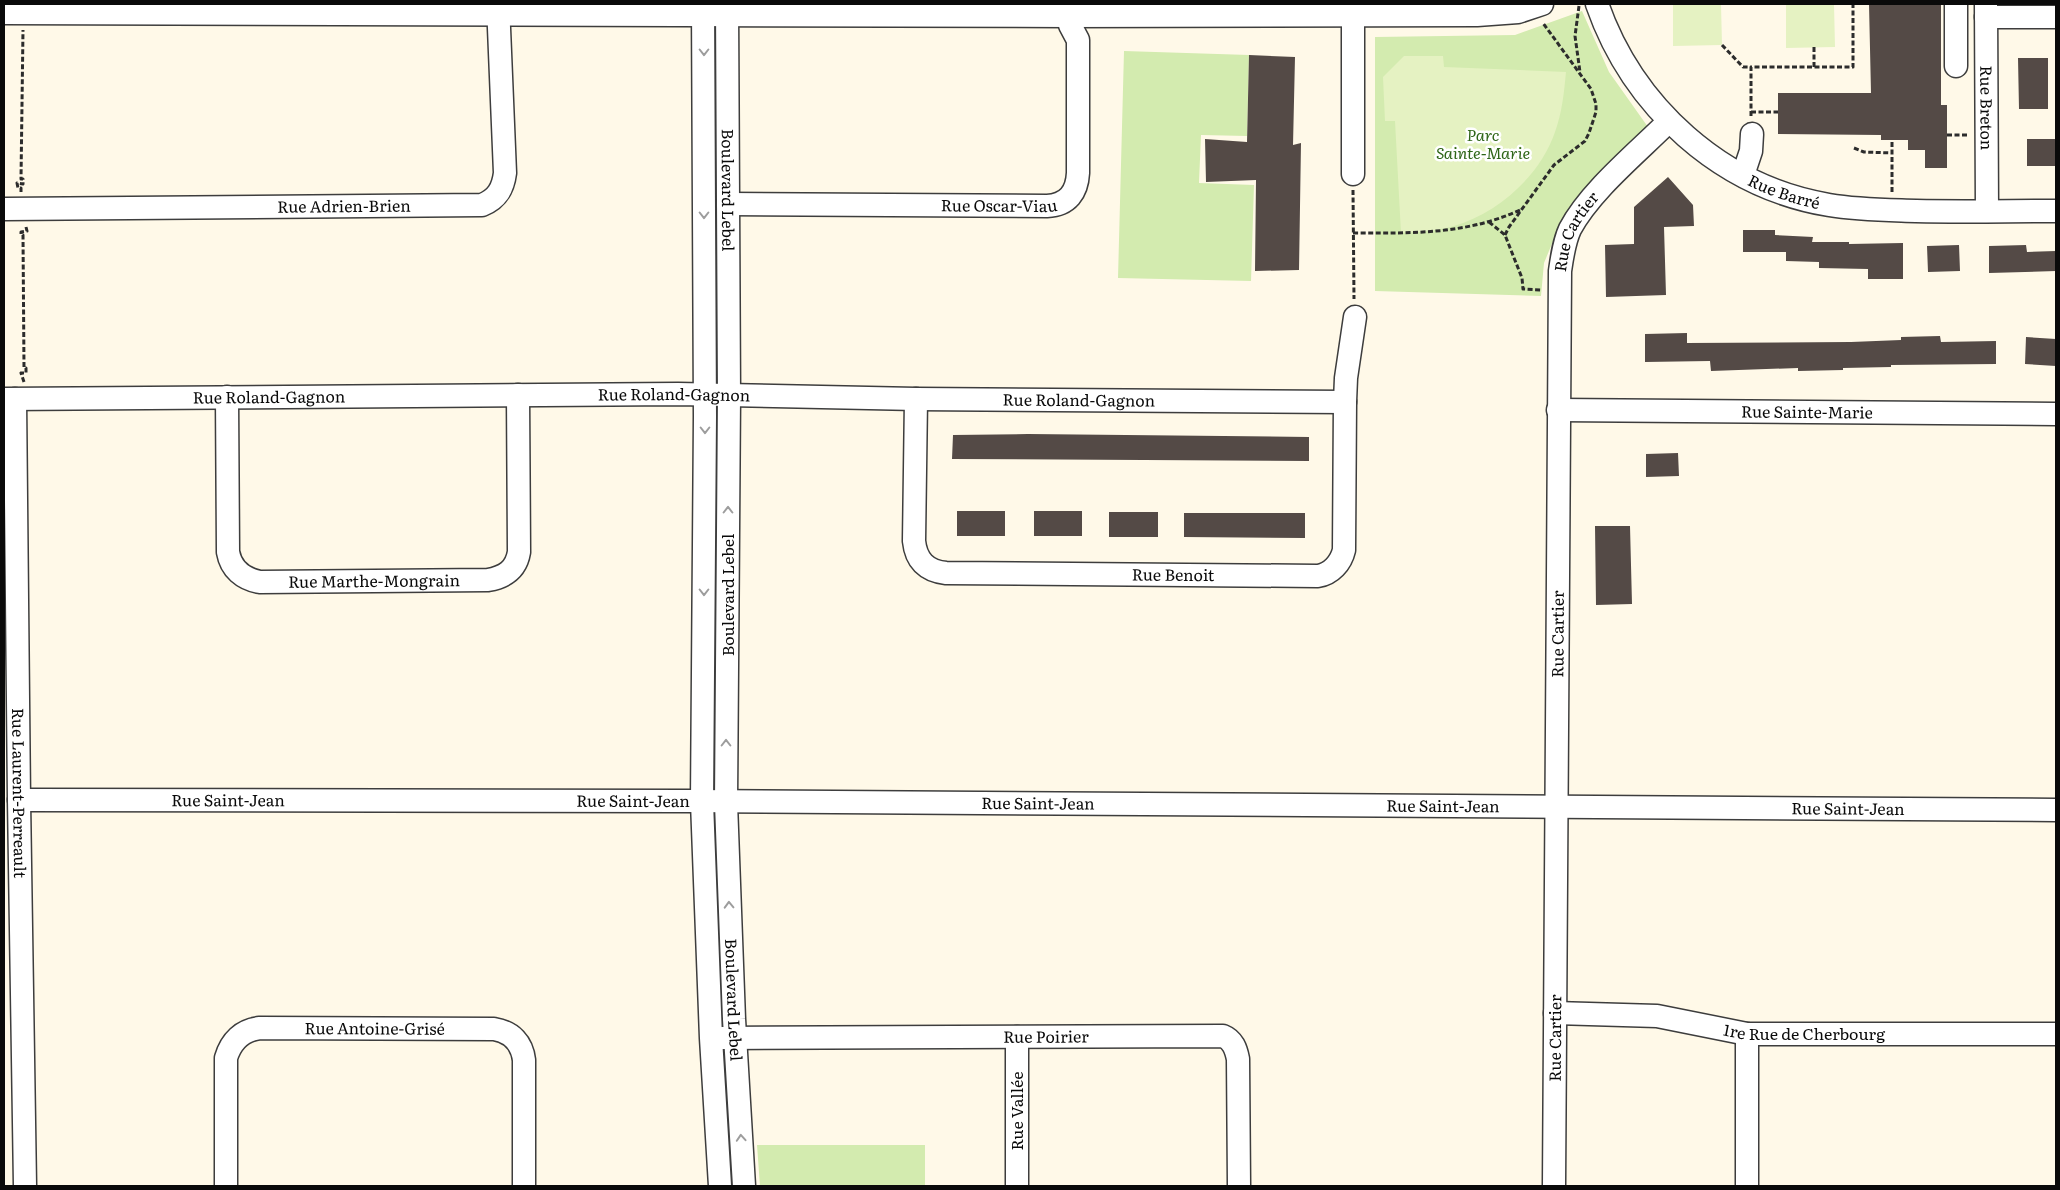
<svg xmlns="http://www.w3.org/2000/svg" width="2060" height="1190" viewBox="0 0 2060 1190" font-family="Literata,serif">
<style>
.green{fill:#d3ebaf}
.pitch{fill:#e5f2c2}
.building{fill:#544a46}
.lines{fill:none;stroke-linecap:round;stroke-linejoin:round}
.minor-casing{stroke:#3d3d3d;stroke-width:25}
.path{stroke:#2c2c2c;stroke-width:3;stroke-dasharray:5 2.5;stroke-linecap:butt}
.minor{stroke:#fff;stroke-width:22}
.oneway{stroke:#9d9d9d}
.labels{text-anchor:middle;stroke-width:5;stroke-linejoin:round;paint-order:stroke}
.street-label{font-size:16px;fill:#0a0a0a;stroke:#fff}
.park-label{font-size:16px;font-style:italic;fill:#2e6517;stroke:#fff}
</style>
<rect width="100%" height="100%" fill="#fff9e8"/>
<path class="green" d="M 1582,11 L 1609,72 L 1648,127 L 1563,217 L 1544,263 L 1541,296 L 1375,291 L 1375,37 L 1515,35 Z
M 1124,51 L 1249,55 L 1247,136 L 1201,135 L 1199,183 L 1254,185 L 1251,281 L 1118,278 Z
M 757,1145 L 925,1145 L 925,1186 L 760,1186 Z"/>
<path class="pitch" d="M 1673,4 L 1721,4 L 1722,45 L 1673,46 Z
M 1786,4 L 1834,4 L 1835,47 L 1786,48 Z
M 1404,56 L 1443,56 L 1444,67 L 1566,72 C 1564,93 1562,113 1555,132 C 1540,176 1498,213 1454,226 C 1436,231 1419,232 1401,233 L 1395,121 L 1385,121 L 1383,77 Z"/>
<path class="building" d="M 1869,4 L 1941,4 L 1941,105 L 1947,105 L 1947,168 L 1925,168 L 1925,150 L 1908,150 L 1908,140 L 1881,140 L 1881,135 L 1778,134 L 1778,93 L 1871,93 Z
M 1249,55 L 1295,57 L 1293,145 L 1301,143 L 1299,270 L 1255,271 L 1256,180 L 1206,182 L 1205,139 L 1247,142 Z
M 2018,58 L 2048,58 L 2048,109 L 2019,109 Z
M 2027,139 L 2056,139 L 2056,166 L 2027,166 Z
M 1668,177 L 1693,205 L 1694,226 L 1664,227 L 1666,295 L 1606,297 L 1605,245 L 1634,244 L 1634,207 Z
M 1743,230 L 1775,230 L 1775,235 L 1813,237 L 1812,242 L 1849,242 L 1849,244 L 1903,243 L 1903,279 L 1868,279 L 1868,269 L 1819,268 L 1819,262 L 1786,261 L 1786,252 L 1743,252 Z
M 1959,245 L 1960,271 L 1928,272 L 1927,246 Z
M 2026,245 L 2027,252 L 2056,251 L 2056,271 L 1989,273 L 1989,246 Z
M 1687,333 L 1687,343 L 1851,342 L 1901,340 L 1901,337 L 1940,336 L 1941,342 L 1996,341 L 1996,364 L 1891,365 L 1891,367 L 1843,368 L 1843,370 L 1798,371 L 1798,368 L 1711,371 L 1710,361 L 1645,362 L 1645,334 Z
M 2026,337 L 2056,339 L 2056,366 L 2025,364 Z
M 1028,434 L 1309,437 L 1309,461 L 952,459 L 953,435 Z
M 1678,453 L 1679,476 L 1646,477 L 1646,454 Z
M 957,511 L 1005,511 L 1005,536 L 957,536 Z
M 1034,511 L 1082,511 L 1082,536 L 1034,536 Z
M 1109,512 L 1158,512 L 1158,537 L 1109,537 Z
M 1184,513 L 1305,513 L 1305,538 L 1184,537 Z
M 1595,526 L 1630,526 L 1632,604 L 1596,605 Z"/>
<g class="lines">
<g class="minor-casing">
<g id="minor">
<path d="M 703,4 L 705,416 L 702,802 L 711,1038 L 720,1186"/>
<path id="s1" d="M 727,4 L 729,396 L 726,803 L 734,1019 L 744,1186"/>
<path id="s2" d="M 1597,4 C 1633,107 1721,187 1829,205 C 1858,210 1887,210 1916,211 C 1963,212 2009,211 2056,211"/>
<path d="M 1956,4 L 1956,66"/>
<path id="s3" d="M 1986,4 L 1987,211"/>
<path d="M 4,13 L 1068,16 L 1477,15 L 1518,12 L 1542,4"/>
<path d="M 1986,17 L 2056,17"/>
<path d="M 1353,174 L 1353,15"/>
<path d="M 1743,175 L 1751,151 L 1752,134"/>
<path id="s4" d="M 728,204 L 1047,206 C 1068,205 1077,192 1078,173 L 1078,40 L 1070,25 L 1066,4"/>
<path id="s5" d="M 4,209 L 482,205 C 497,199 503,189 505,173 L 498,4"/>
<path id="s6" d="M 227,397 L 228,552 C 231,569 243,579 260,582 L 488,580 C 505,577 516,570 519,552 L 518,395"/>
<path id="s7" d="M 4,399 L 678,394 L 916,399 L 1345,402"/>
<path id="s8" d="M 15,399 L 19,800 L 25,1186"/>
<path id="s9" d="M 916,399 L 914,541 C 916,560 926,571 946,573 L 1318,576 C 1331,574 1341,563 1344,550 L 1345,402 L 1346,378 L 1355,317"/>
<path id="s10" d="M 1558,410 L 2056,414"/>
<path id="s11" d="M 19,800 L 687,801 L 2056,810"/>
<path id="s12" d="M 1555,1013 L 1657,1016 L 1747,1034 L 2056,1034"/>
<path d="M 1017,1037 L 1017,1186"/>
<path id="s13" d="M 722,1038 L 1223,1036 C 1233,1040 1236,1049 1238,1059 L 1239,1186"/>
<path id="s14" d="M 226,1186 L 226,1058 C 231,1041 242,1030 260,1028 L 494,1029 C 512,1032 522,1043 524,1060 L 524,1186"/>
<path id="s15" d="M 1554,1186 L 1560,271 C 1562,257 1564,242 1570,229 C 1590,191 1638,152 1669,121"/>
<path d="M 1747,1186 L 1747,1034"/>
</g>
</g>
<path class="path" d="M 1579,6 L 1575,36 L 1580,72
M 1722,45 L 1743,67 L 1751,67
M 1814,47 L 1814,67
M 1751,112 L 1778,112
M 1751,116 L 1751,67 L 1853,67 L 1853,4
M 1947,135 L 1969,135
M 1854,148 L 1864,152 L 1892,153
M 1353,190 L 1354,299
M 21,192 L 21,188 L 18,188 L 17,183 L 23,184 L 23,179 L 21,179 L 23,30
M 1892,192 L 1892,140
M 1489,222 L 1505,235 L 1522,278 L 1523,289 L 1542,290
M 1353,233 C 1412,233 1465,235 1520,210
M 1505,235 L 1509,227 L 1554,165 L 1585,141 L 1589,133 L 1596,112 L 1596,104 L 1591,89 L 1543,23
M 24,382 L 21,373 L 26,373 L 26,368 L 24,368 L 23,235 L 21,235 L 21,232 L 27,231 L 26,227"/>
<use href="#minor" class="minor"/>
</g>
<defs><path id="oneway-chevron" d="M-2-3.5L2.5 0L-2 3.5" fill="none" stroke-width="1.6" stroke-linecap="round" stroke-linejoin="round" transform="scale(1.25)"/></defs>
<g class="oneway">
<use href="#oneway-chevron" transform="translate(704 52) rotate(90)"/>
<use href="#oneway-chevron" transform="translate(704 215) rotate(90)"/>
<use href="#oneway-chevron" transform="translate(705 430) rotate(90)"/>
<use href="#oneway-chevron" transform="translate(728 510) rotate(-90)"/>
<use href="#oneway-chevron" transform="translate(704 592) rotate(90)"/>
<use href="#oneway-chevron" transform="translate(726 743) rotate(-90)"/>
<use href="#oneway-chevron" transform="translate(729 905) rotate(-92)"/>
<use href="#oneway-chevron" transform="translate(741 1138) rotate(-94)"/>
</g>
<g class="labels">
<g class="street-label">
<text dy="6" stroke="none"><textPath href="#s3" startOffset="104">Rue Breton</textPath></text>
<text dy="6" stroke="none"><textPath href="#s1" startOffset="186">Boulevard Lebel</textPath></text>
<text dy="6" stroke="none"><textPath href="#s2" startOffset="275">Rue Barré</textPath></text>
<text dy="6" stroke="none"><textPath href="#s4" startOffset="271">Rue Oscar-Viau</textPath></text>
<text dy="6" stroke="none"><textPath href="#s5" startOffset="340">Rue Adrien-Brien</textPath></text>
<text dy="6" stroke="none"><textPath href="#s15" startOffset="958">Rue Cartier</textPath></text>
<text dy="6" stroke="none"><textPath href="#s7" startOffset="670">Rue Roland-Gagnon</textPath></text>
<text dy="6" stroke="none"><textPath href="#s7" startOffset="265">Rue Roland-Gagnon</textPath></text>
<text dy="6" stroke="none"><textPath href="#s7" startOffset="1075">Rue Roland-Gagnon</textPath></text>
<text dy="6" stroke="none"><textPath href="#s10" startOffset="249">Rue Sainte-Marie</textPath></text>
<text dy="6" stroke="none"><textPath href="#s9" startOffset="419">Rue Benoit</textPath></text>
<text dy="6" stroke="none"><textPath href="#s6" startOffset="316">Rue Marthe-Mongrain</textPath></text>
<text transform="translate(728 595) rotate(-90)" y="6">Boulevard Lebel</text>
<text dy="6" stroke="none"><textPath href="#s15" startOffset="552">Rue Cartier</textPath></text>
<text dy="6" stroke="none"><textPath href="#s8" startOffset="394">Rue Laurent-Perreault</textPath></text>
<text dy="6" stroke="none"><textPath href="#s11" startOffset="209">Rue Saint-Jean</textPath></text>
<text dy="6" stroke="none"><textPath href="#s11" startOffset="614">Rue Saint-Jean</textPath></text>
<text dy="6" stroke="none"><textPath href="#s11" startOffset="1019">Rue Saint-Jean</textPath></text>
<text dy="6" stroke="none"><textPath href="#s11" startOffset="1424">Rue Saint-Jean</textPath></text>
<text dy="6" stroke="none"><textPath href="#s11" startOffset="1829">Rue Saint-Jean</textPath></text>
<text dy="6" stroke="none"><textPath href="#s1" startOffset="996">Boulevard Lebel</textPath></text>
<text dy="6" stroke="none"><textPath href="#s14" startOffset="291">Rue Antoine-Grisé</textPath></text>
<text dy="6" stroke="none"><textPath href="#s12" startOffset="251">1re Rue de Cherbourg</textPath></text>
<text dy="6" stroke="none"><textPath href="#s13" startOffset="324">Rue Poirier</textPath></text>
<text dy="6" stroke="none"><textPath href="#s15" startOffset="148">Rue Cartier</textPath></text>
<text transform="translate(1017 1111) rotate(-90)" y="6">Rue Vallée</text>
</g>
<g class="park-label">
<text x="1483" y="141">Parc<tspan x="1483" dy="18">Sainte-Marie</tspan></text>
</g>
</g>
<rect width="2060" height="1190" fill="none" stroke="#0a0a0a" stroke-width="10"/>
</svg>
